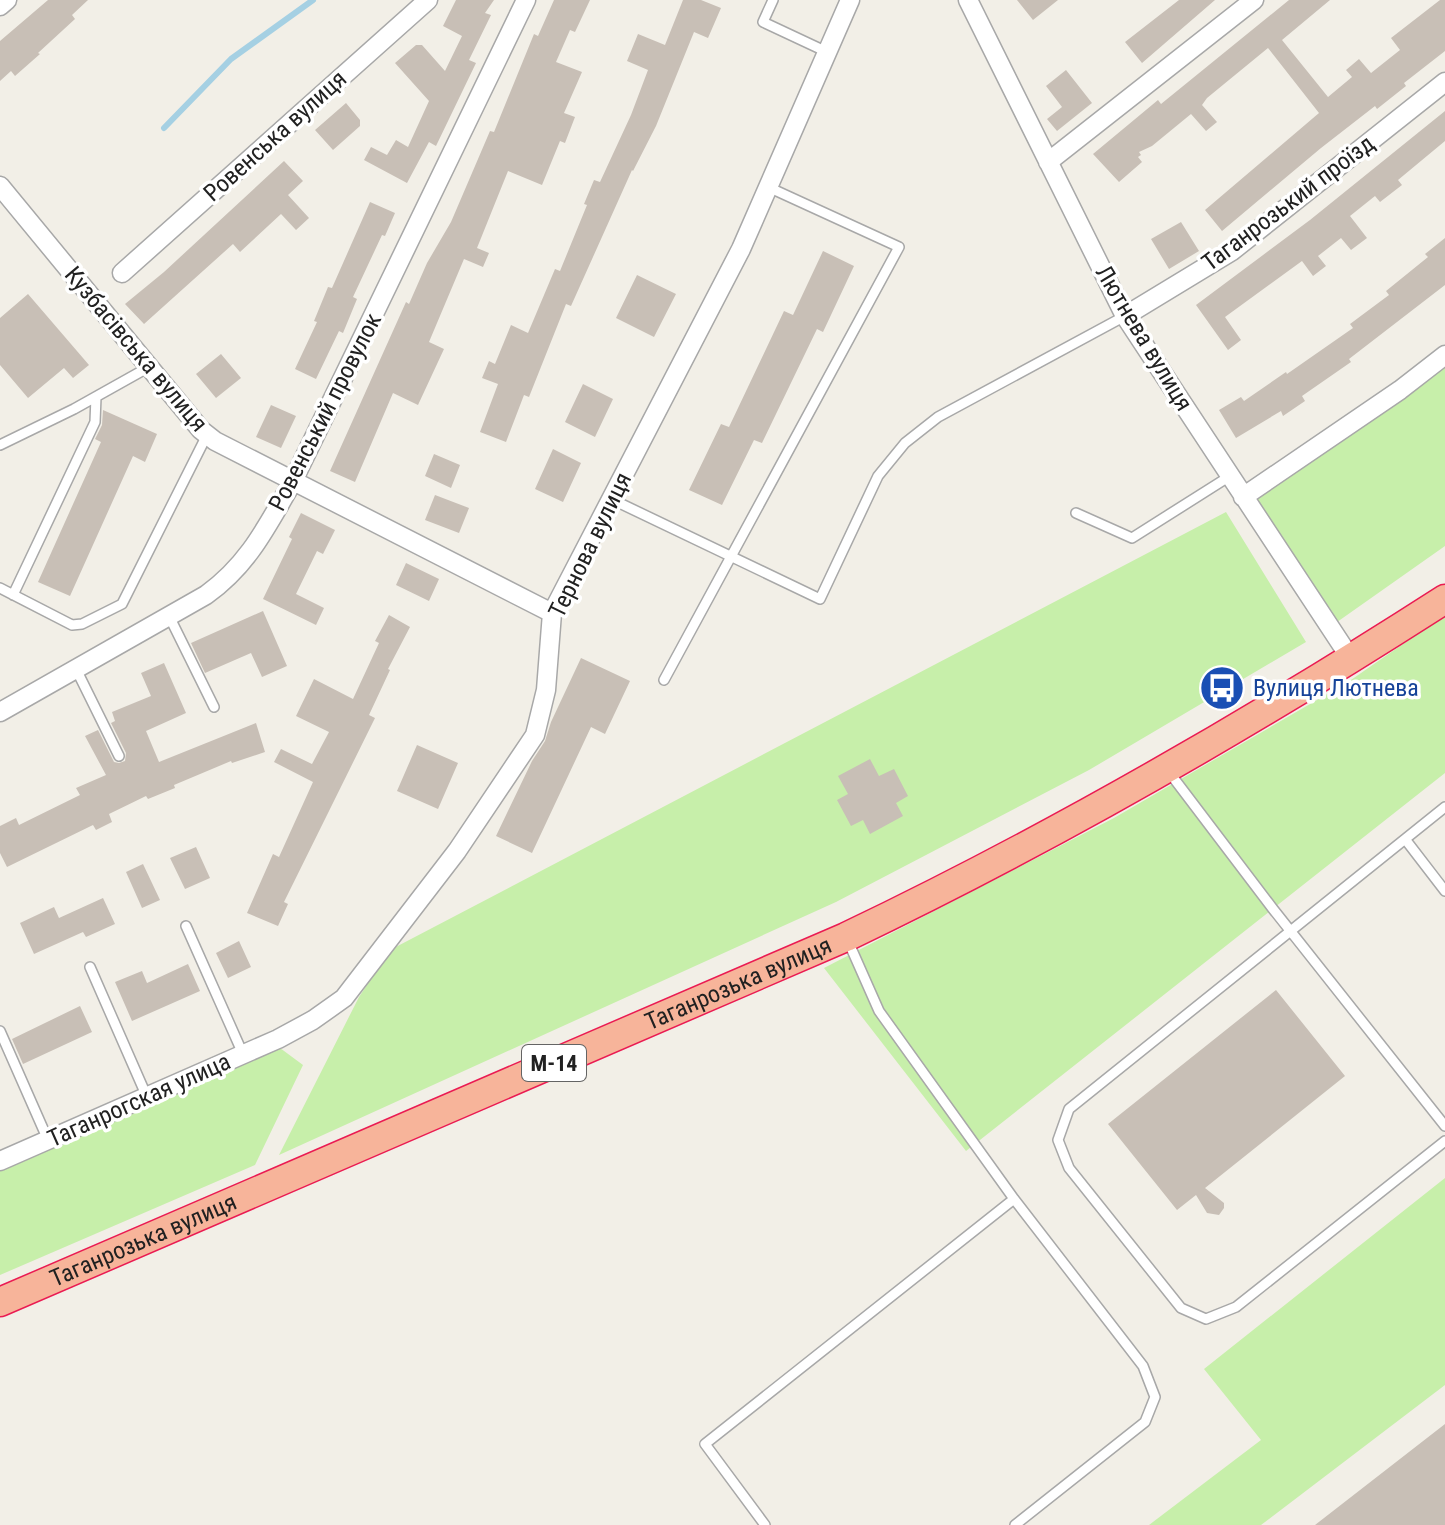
<svg xmlns="http://www.w3.org/2000/svg" width="1445" height="1525" viewBox="0 0 1445 1525" font-family="'Roboto Condensed',sans-serif">
<style>
.grass{fill:#c7efaa}
.lines{fill:none;stroke-linecap:round;stroke-linejoin:round}
.stream{stroke:#a5d0e3;stroke-width:6}
.building{fill:#c8bfb6}
.service-casing{stroke:#a8a8a8;stroke-width:12}
.minor-casing{stroke:#a8a8a8;stroke-width:21}
.trunk-casing{stroke:#ea1b52;stroke-width:31}
.service{stroke:#fff;stroke-width:9}
.minor{stroke:#fff;stroke-width:18}
.trunk{stroke:#f7b49a;stroke-width:28}
.labels{text-anchor:middle;stroke-width:7;stroke-linejoin:round;paint-order:stroke}
.shield{fill:#fff;stroke:#646464;stroke-width:2}
.shield-label{font-size:22px;font-weight:bold;fill:#212121}
.street-label{font-size:24px;fill:#212121;stroke:#fff}
.transit-label{font-size:24px;fill:#164399;stroke:#fff;text-anchor:start}
</style>
<rect width="100%" height="100%" fill="#f2efe7"/>
<path class="grass" d="M 1445,360 L 1445,546 L 1330,627 L 1249,498 Z
M 1226,512 L 1306,642 L 1089,770 L 836,902 L 279,1155 L 359,997 L 390,950 Z
M 1445,615 L 1445,773 L 966,1151 L 824,968 L 1114,818 L 1348,682 Z
M 280,1048 L 303,1065 L 255,1165 L 0,1275 L 0,1171 Z
M 1445,1178 L 1445,1385 L 1261,1525 L 1149,1525 L 1261,1440 L 1204,1369 Z"/>
<g class="lines">
<path class="stream" d="M 164,128 L 231,59 L 313,0"/>
</g>
<path class="building" d="M 48,0 L 88,0 L 72,15 L 75,19 L 38,53 L 40,54 L 15,76 L 11,71 L 0,81 L 0,41 Z
M 456,0 L 494,0 L 485,13 L 491,15 L 469,60 L 476,63 L 436,146 L 429,142 L 407,183 L 364,160 L 371,147 L 387,155 L 396,140 L 408,147 L 429,101 L 395,63 L 416,45 L 422,45 L 445,71 L 462,36 L 443,26 Z
M 554,0 L 590,0 L 575,32 L 570,30 L 556,62 L 582,72 L 564,113 L 575,117 L 565,143 L 560,141 L 542,185 L 508,171 L 477,248 L 489,253 L 483,267 L 464,259 L 429,342 L 444,349 L 418,405 L 393,393 L 355,482 L 330,471 L 406,302 L 409,304 L 427,263 L 451,222 L 490,131 L 494,132 L 534,34 L 538,36 Z
M 683,0 L 701,0 L 721,8 L 708,38 L 694,32 L 656,126 L 633,171 L 632,170 L 571,306 L 566,304 L 529,397 L 524,395 L 506,442 L 480,432 L 498,384 L 482,378 L 489,361 L 495,364 L 511,325 L 528,333 L 555,269 L 560,271 L 587,205 L 584,204 L 594,180 L 600,182 L 631,115 L 648,70 L 627,61 L 638,34 L 665,45 Z
M 1017,0 L 1058,0 L 1033,20 Z
M 1179,0 L 1215,0 L 1142,63 L 1125,42 Z
M 1289,0 L 1330,0 L 1282,40 L 1328,97 L 1352,77 L 1346,70 L 1359,59 L 1371,73 L 1400,50 L 1391,38 L 1440,0 L 1445,0 L 1445,51 L 1404,83 L 1406,86 L 1377,109 L 1375,106 L 1321,148 L 1222,231 L 1205,210 L 1319,113 L 1268,48 L 1207,98 L 1202,105 L 1217,122 L 1206,131 L 1191,114 L 1152,146 L 1139,152 L 1141,155 L 1138,157 L 1142,162 L 1119,182 L 1093,154 L 1158,100 L 1161,104 Z
M 1066,70 L 1092,103 L 1057,131 L 1047,119 L 1062,107 L 1046,86 Z
M 346,103 L 360,120 L 360,126 L 333,150 L 315,130 Z
M 1445,111 L 1445,141 L 1398,180 L 1402,185 L 1380,202 L 1375,196 L 1350,216 L 1367,238 L 1351,250 L 1341,238 L 1318,256 L 1326,266 L 1313,276 L 1302,261 L 1225,317 L 1241,340 L 1228,350 L 1196,305 L 1310,220 Z
M 284,161 L 303,181 L 288,195 L 309,218 L 296,230 L 281,214 L 240,252 L 233,244 L 144,324 L 125,304 L 164,272 Z
M 370,202 L 395,213 L 385,236 L 382,235 L 353,297 L 357,299 L 343,333 L 339,331 L 316,379 L 295,369 L 317,322 L 314,321 L 328,287 L 332,288 Z
M 1181,222 L 1199,251 L 1169,269 L 1151,239 Z
M 1445,238 L 1445,285 L 1349,359 L 1351,362 L 1302,396 L 1305,401 L 1283,416 L 1281,411 L 1236,438 L 1219,410 L 1241,397 L 1244,401 L 1286,372 L 1287,374 L 1353,328 L 1350,324 L 1389,295 L 1386,291 L 1428,257 L 1425,254 Z
M 823,251 L 854,266 L 823,332 L 817,329 L 762,443 L 754,440 L 722,505 L 689,490 L 721,424 L 729,427 L 784,311 L 793,315 Z
M 637,275 L 676,294 L 654,337 L 616,318 Z
M 28,294 L 89,365 L 73,378 L 64,368 L 28,398 L 0,365 L 0,318 Z
M 221,354 L 241,378 L 216,398 L 196,374 Z
M 583,384 L 613,399 L 595,437 L 565,422 Z
M 271,405 L 296,416 L 281,448 L 256,437 Z
M 103,410 L 157,434 L 145,462 L 133,456 L 70,596 L 38,582 L 101,442 L 95,439 L 102,425 Z
M 553,449 L 581,463 L 563,502 L 535,489 Z
M 434,454 L 460,465 L 451,488 L 425,476 Z
M 435,495 L 469,508 L 459,533 L 425,520 Z
M 301,513 L 335,530 L 323,554 L 317,551 L 296,594 L 324,608 L 316,625 L 263,599 L 292,539 L 289,537 Z
M 406,563 L 439,579 L 429,601 L 396,585 Z
M 263,611 L 287,666 L 262,677 L 251,653 L 205,673 L 191,643 Z
M 389,615 L 410,627 L 388,669 L 390,670 L 369,715 L 375,718 L 284,902 L 288,904 L 278,926 L 247,913 L 273,854 L 279,857 L 313,782 L 274,762 L 281,749 L 312,764 L 329,732 L 296,716 L 314,679 L 353,699 L 379,643 L 375,641 Z
M 581,658 L 630,681 L 605,734 L 591,727 L 532,853 L 496,836 L 532,761 L 545,741 L 551,722 Z
M 164,663 L 186,713 L 146,731 L 159,762 L 256,723 L 265,752 L 232,763 L 231,761 L 174,785 L 175,788 L 148,799 L 146,796 L 109,814 L 112,822 L 96,830 L 93,825 L 7,867 L 0,853 L 0,826 L 16,818 L 19,825 L 80,795 L 76,788 L 106,775 L 85,736 L 98,730 L 114,762 L 119,763 L 125,761 L 126,753 L 111,723 L 115,721 L 112,712 L 151,696 L 141,673 Z
M 417,745 L 458,763 L 438,809 L 397,791 Z
M 870,759 L 879,776 L 894,769 L 908,796 L 896,803 L 903,816 L 870,834 L 863,820 L 851,826 L 837,800 L 848,794 L 838,776 Z
M 196,847 L 210,878 L 185,889 L 170,858 Z
M 143,864 L 160,900 L 142,908 L 126,872 Z
M 103,898 L 115,924 L 86,937 L 83,932 L 34,954 L 20,923 L 54,907 L 59,918 Z
M 239,941 L 251,967 L 228,978 L 216,953 Z
M 188,964 L 200,991 L 132,1021 L 115,982 L 142,971 L 147,983 Z
M 1276,990 L 1345,1076 L 1205,1188 L 1224,1203 L 1224,1208 L 1219,1215 L 1207,1213 L 1196,1195 L 1177,1210 L 1108,1124 Z
M 80,1006 L 92,1032 L 23,1064 L 12,1039 Z
M 1445,1424 L 1445,1525 L 1315,1525 Z"/>
<g class="lines">
<g class="service-casing">
<path id="service" d="M 773,0 L 763,22 L 827,52
M 0,445 L 74,409 L 149,367
M 611,499 L 820,599 L 878,476 L 905,443 L 938,417 L 1125,316
M 1076,513 L 1132,538 L 1230,476
M 0,588 L 72,625 L 82,624 L 122,604 L 207,435
M 13,595 L 95,422 L 96,397
M 169,616 L 214,707
M 76,669 L 119,756
M 664,680 L 899,247 L 768,187
M 1169,772 L 1273,909 L 1445,1126
M 1445,807 L 1069,1109 L 1058,1140 L 1069,1168 L 1181,1308 L 1206,1319 L 1236,1307 L 1445,1141
M 1405,839 L 1445,891
M 186,926 L 243,1054
M 848,941 L 879,1011 L 1014,1199 L 1143,1366 L 1155,1397 L 1145,1422 L 1015,1525
M 90,967 L 147,1097
M 0,1031 L 48,1140
M 765,1525 L 705,1444 L 1014,1199"/>
</g>
<g class="minor-casing">
<path id="minor" d="M 968,0 L 1125,316 L 1351,659
M 0,6 L 7,0
M 1048,162 L 1254,0
M 0,186 L 201,430 L 215,441 L 552,613
M 122,273 L 428,0
M 1125,316 L 1232,251 L 1445,82
M 1243,497 L 1400,390 L 1445,355
M 0,712 L 206,595 C 249,564 267,526 293,481 L 526,0
M 0,1161 L 278,1039 L 313,1020 L 344,998 L 457,851 L 535,735 L 546,690 L 552,613 L 741,249 L 850,0"/>
</g>
<g class="trunk-casing">
<g id="trunk">
<path id="s1" d="M 0,1302 L 846,937 C 1053,838 1252,723 1445,599"/>
</g>
</g>
<use href="#service" class="service"/>
<use href="#minor" class="minor"/>
<use href="#trunk" class="trunk"/>
</g>
<defs>
<g id="bus-disc" transform="scale(2.3)"><circle r="9.5" fill="#1a4fb4" stroke="#fff"/><path d="M-5-6H5V4H4V6H2V4H-2V6H-4V4H-5ZM-3.5-4V0h7V-4ZM-3.5 1.2v1.5H-2V1.2ZM2 1.2v1.5H3.5V1.2Z" fill="#fff"/></g>
</defs>
<g fill-rule="evenodd">
<use href="#bus-disc" x="1222" y="688"/>
</g>
<g class="labels">
<rect class="shield" x="522" y="1045" width="64" height="36" rx="6"/>
<g class="shield-label">
<text x="554" y="1071">М-14</text>
</g>
<g class="street-label">
<text transform="translate(275 136) rotate(-42)" y="8">Ровенська вулиця</text>
<text transform="translate(1288 203) rotate(-37)" y="8">Таганрозький проїзд</text>
<text transform="translate(1144 338) rotate(59)" y="8">Лютнева вулиця</text>
<text transform="translate(136 349) rotate(50)" y="8">Кузбасівська вулиця</text>
<text transform="translate(325 412) rotate(-63)" y="8">Ровенський провулок</text>
<text transform="translate(590 545) rotate(-64)" y="8">Тернова вулиця</text>
<text dy="8" stroke="none"><textPath href="#s1" startOffset="804">Таганрозька вулиця</textPath></text>
<text transform="translate(139 1100) rotate(-24)" y="8">Таганрогская улица</text>
<text dy="8" stroke="none"><textPath href="#s1" startOffset="156">Таганрозька вулиця</textPath></text>
</g>
<g class="transit-label">
<text x="1253" y="696">Вулиця Лютнева</text>
</g>
</g>
</svg>
